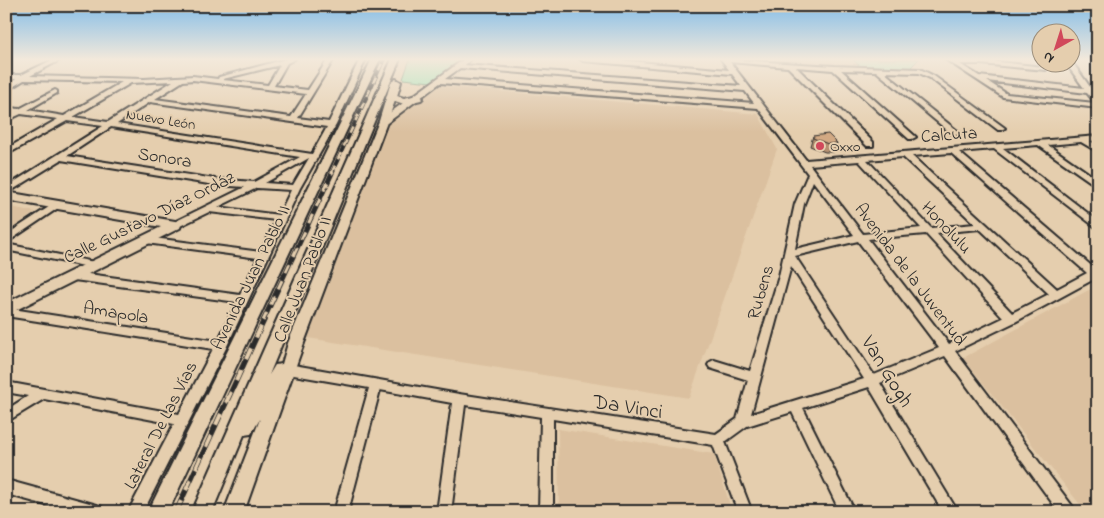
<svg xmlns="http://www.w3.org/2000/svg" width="1104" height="518" viewBox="0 0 1104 518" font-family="'Indie Flower',sans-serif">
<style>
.built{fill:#dbc09f}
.green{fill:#9ae4b3;stroke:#62886f}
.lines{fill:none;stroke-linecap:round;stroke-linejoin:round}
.street-casing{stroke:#2b2b2b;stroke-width:4}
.secondary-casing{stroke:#2b2b2b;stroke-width:4}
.street{fill:#e5ceae;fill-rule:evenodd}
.secondary{fill:#e5ceae;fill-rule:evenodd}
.rail-far2-casing{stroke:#2b2b2b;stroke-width:4}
.rail-far1-casing{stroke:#2b2b2b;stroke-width:5}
.rail-casing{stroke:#2b2b2b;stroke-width:5.5}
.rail-far2{stroke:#e5ceae;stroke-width:2.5;stroke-dasharray:7;stroke-linecap:butt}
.rail-far1{stroke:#e5ceae;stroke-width:3;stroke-dasharray:9;stroke-linecap:butt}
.rail{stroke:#e5ceae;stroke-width:4;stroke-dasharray:12;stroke-linecap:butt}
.wall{fill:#b59171;stroke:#2b2b2b}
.building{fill:#d2a983;stroke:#2b2b2b}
.poi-dot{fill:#d1495b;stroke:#e5ceae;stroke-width:2}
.labels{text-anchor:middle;stroke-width:4;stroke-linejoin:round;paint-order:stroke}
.far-street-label{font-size:15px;fill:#2b2b2b;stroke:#e5ceae}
.far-poi-label{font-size:15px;fill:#2b2b2b;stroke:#e5ceae;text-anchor:start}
.street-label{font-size:18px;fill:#2b2b2b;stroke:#e5ceae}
.near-street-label{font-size:21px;fill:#2b2b2b;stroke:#e5ceae}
</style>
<rect width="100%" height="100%" fill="#e5ceae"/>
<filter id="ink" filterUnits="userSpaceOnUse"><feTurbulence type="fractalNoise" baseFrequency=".02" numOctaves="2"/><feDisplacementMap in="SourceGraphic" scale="10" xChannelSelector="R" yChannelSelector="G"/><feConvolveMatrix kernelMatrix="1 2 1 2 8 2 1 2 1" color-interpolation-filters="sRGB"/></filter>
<g filter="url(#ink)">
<path class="built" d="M 778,59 L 852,59 L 861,67 L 779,60 Z
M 440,86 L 758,114 L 777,149 L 689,398 L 308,338 L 389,123 Z
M 6,206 L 36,212 L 6,232 Z
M 1098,285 L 1098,512 L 1086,512 L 963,358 Z
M 558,429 L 714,454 L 732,512 L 559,512 Z"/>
<path class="green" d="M 410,59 L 461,59 L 431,82 L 403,79 Z
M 852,59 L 919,59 L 910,68 L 861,67 Z"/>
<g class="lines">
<g class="street-casing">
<path id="street" d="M 54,59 L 62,59 L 30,76 L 144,79 L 193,76 L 218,79 L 219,77 L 286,59 L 295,59 L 287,63 L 274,86 L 308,90 L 328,59 L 334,59 L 298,118 L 329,122 L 360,59 L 366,59 L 336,125 L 300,188 L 227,346 L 143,512 L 128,512 L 174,424 L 44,399 L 6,422 L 6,410 L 28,396 L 6,392 L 6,382 L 179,414 L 213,349 L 6,316 L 6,308 L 218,341 L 237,302 L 74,280 L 69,276 L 74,272 L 240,295 L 258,258 L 146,243 L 141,240 L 146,237 L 261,252 L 276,220 L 209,212 L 178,227 L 172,227 L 170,225 L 172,223 L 245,187 L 215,185 L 61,160 L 6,194 L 6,187 L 103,126 L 67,121 L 6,155 L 6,149 L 58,119 L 21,114 L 6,121 L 6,116 L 13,112 L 6,111 L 6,107 L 19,109 L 55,90 L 57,91 L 57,93 L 28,110 L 64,116 L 122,82 L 24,80 L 6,91 L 6,86 L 16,79 L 6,79 L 6,75 L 21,75 ZM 280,65 L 268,85 L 223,80 L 223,79 ZM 193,80 L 306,94 L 291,117 L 155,99 L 183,81 ZM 173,81 L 108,122 L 73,117 L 131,83 ZM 150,102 L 327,127 L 312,154 L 117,124 ZM 111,127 L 300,157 L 254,182 L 215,179 L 67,156 ZM 309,158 L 293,185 L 265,183 ZM 257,188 L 291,190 L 279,215 L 218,207 Z
M 464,59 L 471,59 L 465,65 L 741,86 L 732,74 L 583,61 L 580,59 L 606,59 L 729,70 L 721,59 L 835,66 L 920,69 L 934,76 L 1005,128 L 1001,130 L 998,130 L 930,78 L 919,73 L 884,72 L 960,133 L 956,135 L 953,135 L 876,71 L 841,70 L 916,137 L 912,139 L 909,139 L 833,70 L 796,67 L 873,142 L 873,146 L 867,146 L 788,67 L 730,62 L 806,160 L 1098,136 L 1098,140 L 1090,141 L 1098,146 L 1098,152 L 1081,142 L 1048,145 L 1098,180 L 1098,187 L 1038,145 L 1003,148 L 1098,221 L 1098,229 L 994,149 L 959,152 L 1095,269 L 1098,269 L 1098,277 L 1015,322 L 955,351 L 1073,507 L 1075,512 L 1059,512 L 945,356 L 880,383 L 958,512 L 943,512 L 869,387 L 803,408 L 855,512 L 840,512 L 792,412 L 747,426 L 725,442 L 752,512 L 738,512 L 713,445 L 553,419 L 553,512 L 539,512 L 541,417 L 465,405 L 451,512 L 437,512 L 452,403 L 380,390 L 348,512 L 334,512 L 369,388 L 288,374 L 284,372 L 282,369 L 284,366 L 288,364 L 459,394 L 716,434 L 737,419 L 748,380 L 710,368 L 708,365 L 710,362 L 714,360 L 750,371 L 779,276 L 795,204 L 808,174 L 758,108 L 440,83 L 387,123 L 381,123 L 381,119 ZM 460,68 L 745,91 L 754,103 L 445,79 ZM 951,153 L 1087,273 L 1057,289 L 912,156 ZM 903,157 L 975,224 L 931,228 L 867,160 ZM 859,161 L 921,228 L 863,234 L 810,165 ZM 813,181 L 854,235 L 795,249 L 804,204 ZM 980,229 L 1049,294 L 1012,313 L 936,233 ZM 926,234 L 1003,318 L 949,344 L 868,239 ZM 858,241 L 939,348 L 874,375 L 795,256 ZM 791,266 L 864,379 L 751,414 Z
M 945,59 L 981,60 L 1044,67 L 1046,68 L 1046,70 L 981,64 L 960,64 L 979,76 L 1084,88 L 1065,62 L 1072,62 L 1098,98 L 1098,108 L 1003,97 ZM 987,81 L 1087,93 L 1095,103 L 1007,94 Z
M 1093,59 L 1098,59 L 1098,63 Z
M 58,201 L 62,204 L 61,206 L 6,243 L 6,235 Z
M 6,244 L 94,262 L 99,265 L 94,268 L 6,250 Z
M 6,480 L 97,505 L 102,507 L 104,512 L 71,512 L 6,494 Z"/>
</g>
<g class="secondary-casing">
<path id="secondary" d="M 372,59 L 380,59 L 168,512 L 148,512 Z
M 392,59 L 400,59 L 269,375 L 275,365 L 282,364 L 288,343 L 379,121 L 391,82 L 396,79 L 401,82 L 397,96 L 404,98 L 418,95 L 423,98 L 421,100 L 404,104 L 395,101 L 304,343 L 244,512 L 224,512 L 260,419 L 251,434 L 244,435 L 212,512 L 192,512 Z
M 6,192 L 175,221 L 181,225 L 180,228 L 6,315 L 6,303 L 161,227 L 6,200 Z"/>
</g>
<use href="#street" class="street"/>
<use href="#secondary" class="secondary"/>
<g class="rail-far2-casing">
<path id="rail-far2" d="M 332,172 L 384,59"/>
</g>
<g class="rail-far1-casing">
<path id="rail-far1" d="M 263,321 L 333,171"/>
</g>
<g class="rail-casing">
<path id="rail" d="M 176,512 L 264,320"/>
</g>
<use href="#rail-far2" class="rail-far2"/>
<use href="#rail-far1" class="rail-far1"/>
<use href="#rail" class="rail"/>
</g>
<path class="wall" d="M 813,136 L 837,143 L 834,152 L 825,152 L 810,146 Z"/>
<path class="building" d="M 828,134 L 837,143 L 828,144 L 813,138 L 813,136 Z"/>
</g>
<linearGradient id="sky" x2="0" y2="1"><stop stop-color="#81bce8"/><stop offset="0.45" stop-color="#f3e9db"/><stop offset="1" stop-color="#f3e9db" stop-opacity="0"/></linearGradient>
<rect width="1104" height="132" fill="url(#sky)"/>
<circle class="poi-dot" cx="820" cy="146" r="5"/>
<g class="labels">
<g class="far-street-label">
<text transform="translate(161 119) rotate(9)" y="5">Nuevo León</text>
</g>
<g class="far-poi-label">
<text x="830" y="151">Oxxo</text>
</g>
<g class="street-label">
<text transform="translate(949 134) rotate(-4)" y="6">Calcuta</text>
<text transform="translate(165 157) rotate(9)" y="6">Sonora</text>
<text transform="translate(149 217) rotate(-26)" y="6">Calle Gustavo Díaz Ordáz</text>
<text transform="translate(947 227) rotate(47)" y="6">Honolulu</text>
<text transform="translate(911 274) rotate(53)" y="6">Avenida de la Juventud</text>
<text transform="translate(250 277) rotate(-64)" y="6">Avenida Juan Pablo II</text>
<text transform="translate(302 279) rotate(-69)" y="6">Calle Juan Pablo II</text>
<text transform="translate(760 292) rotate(-74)" y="6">Rubens</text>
<text transform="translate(116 312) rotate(9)" y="6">Amapola</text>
<text transform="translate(160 425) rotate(-63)" y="6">Lateral De Las Vías</text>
</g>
<g class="near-street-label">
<text transform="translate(888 371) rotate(58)" y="7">Van Gogh</text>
<text transform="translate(628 406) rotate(9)" y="7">Da Vinci</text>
</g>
</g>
<rect width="1104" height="518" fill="none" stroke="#e5ceae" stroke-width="25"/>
<rect x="12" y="12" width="1079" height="493" fill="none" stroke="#2b2b2b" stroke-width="2" filter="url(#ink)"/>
<g transform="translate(1056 48) rotate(219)"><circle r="24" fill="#e5ceae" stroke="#9b8d7a"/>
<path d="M0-4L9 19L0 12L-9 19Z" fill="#d1495b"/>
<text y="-8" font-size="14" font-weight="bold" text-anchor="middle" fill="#2b2b2b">N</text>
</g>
</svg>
